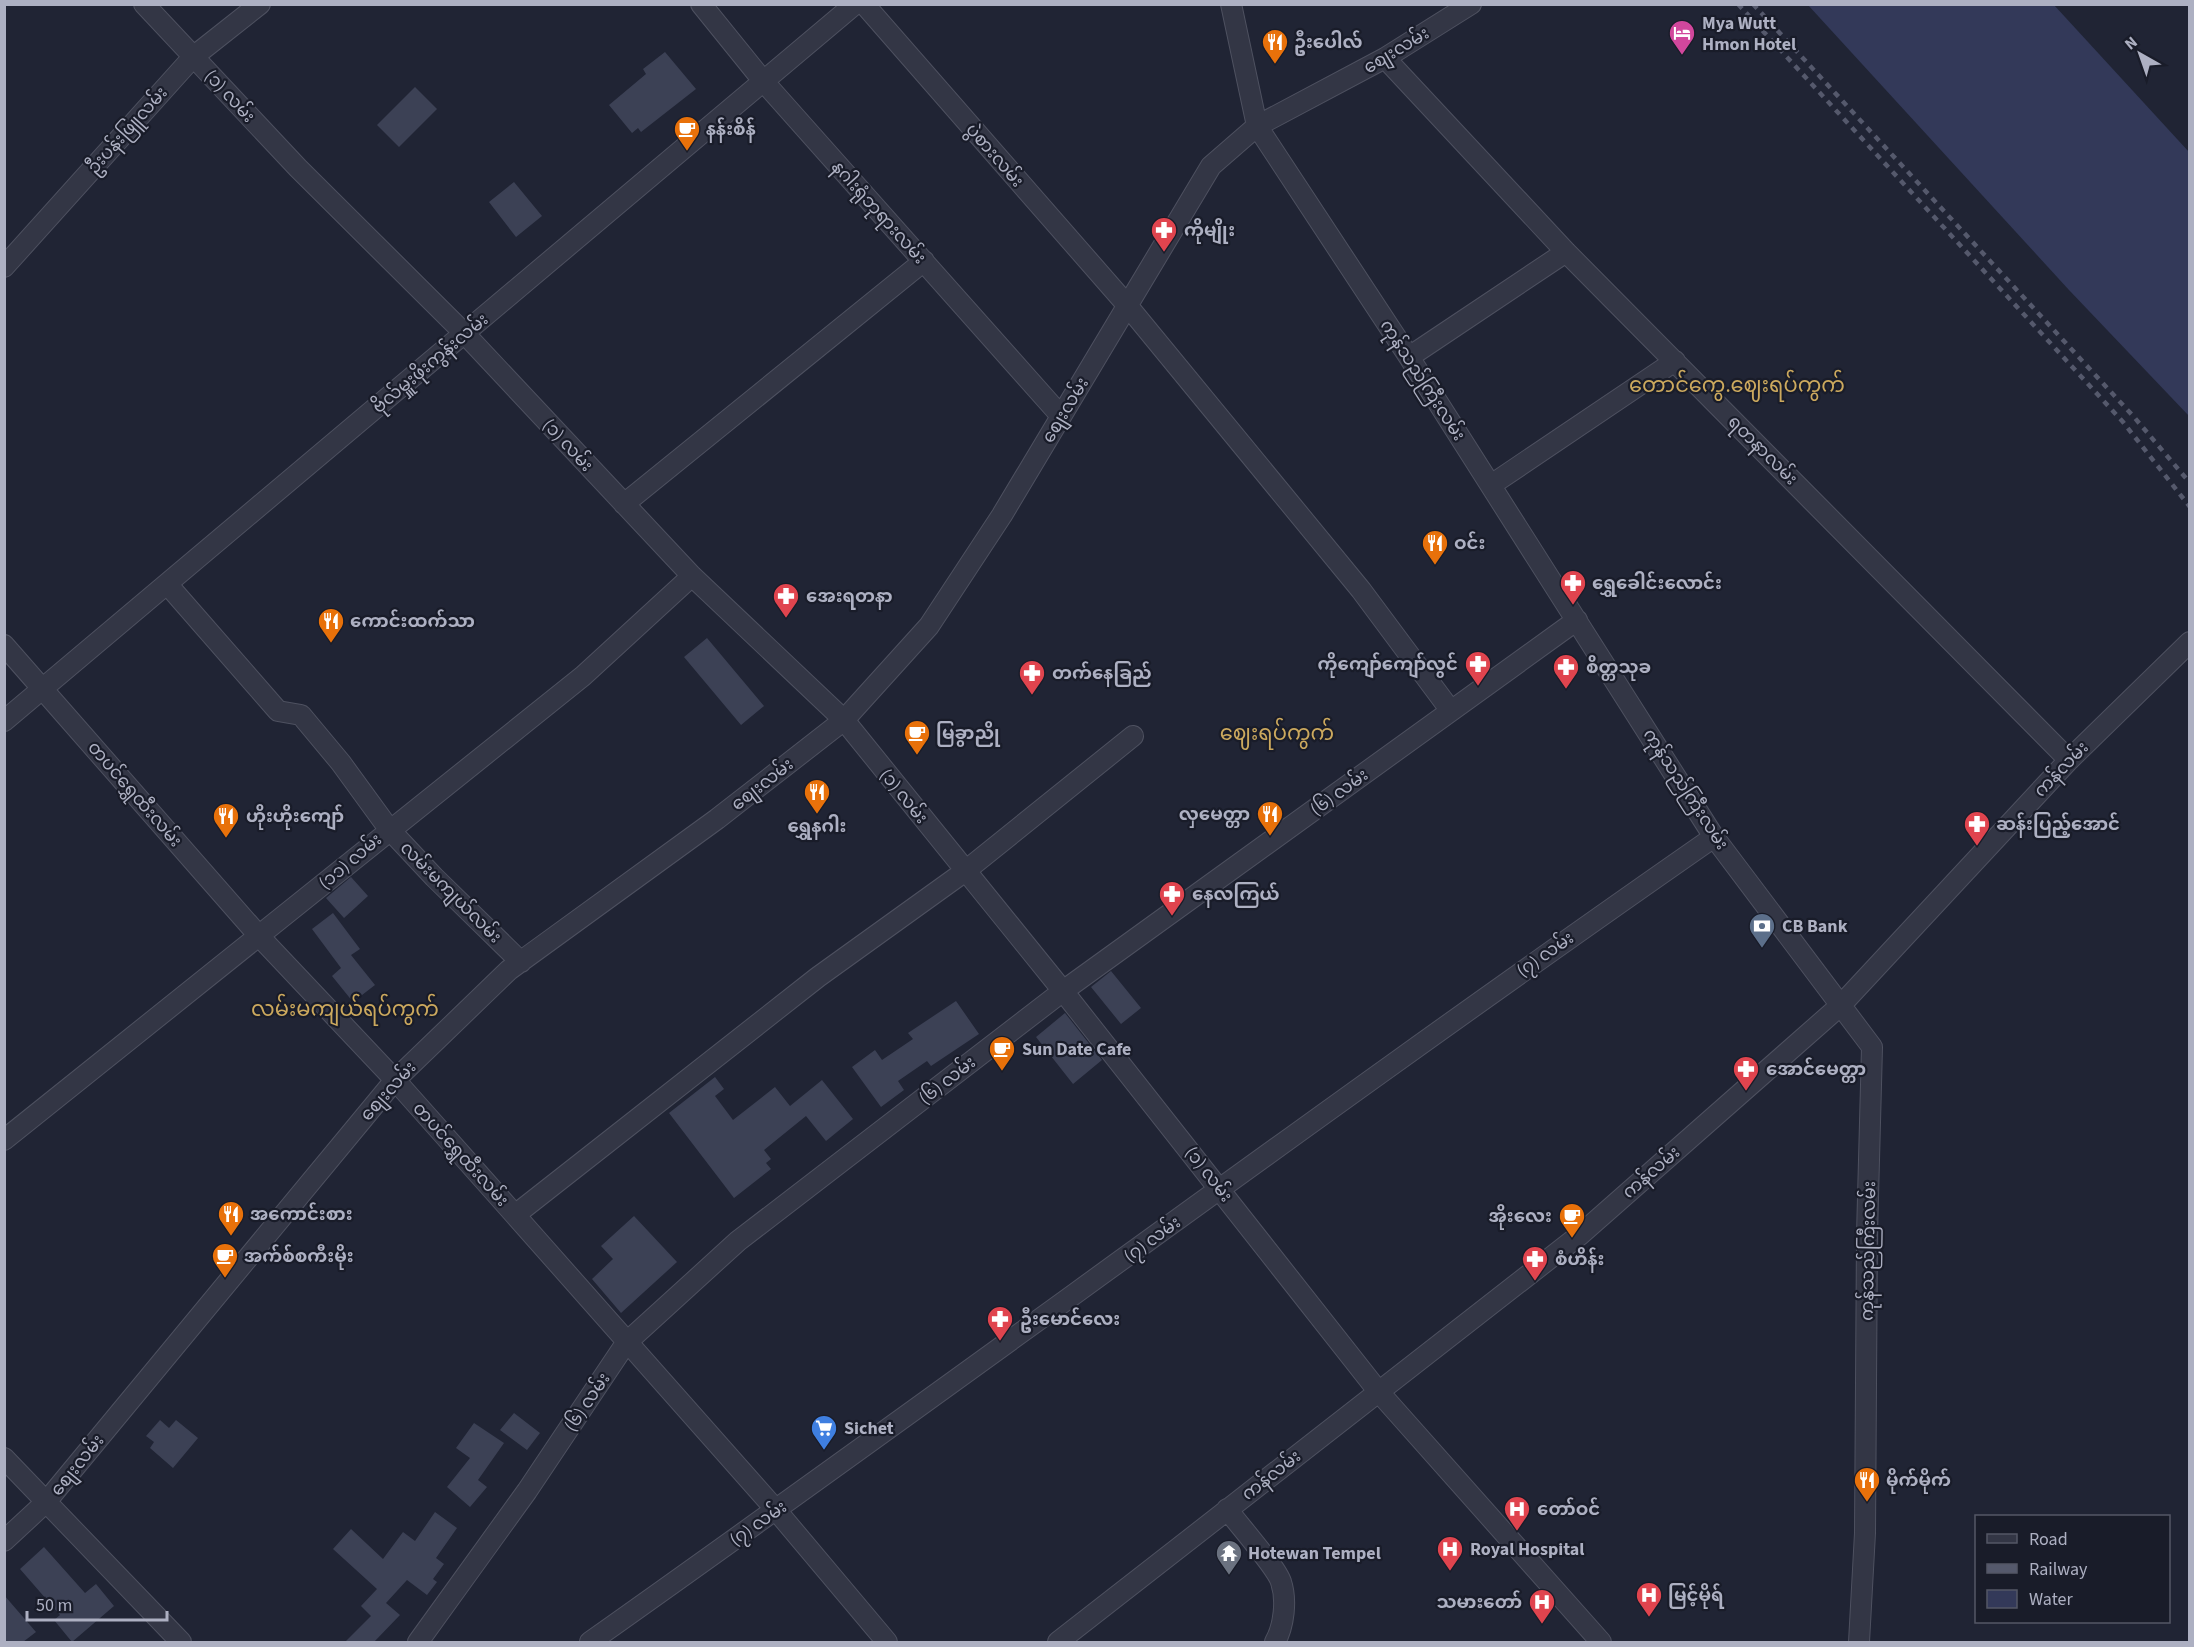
<svg xmlns="http://www.w3.org/2000/svg" width="2194" height="1647" viewBox="0 0 2194 1647" font-family="'Source Sans 3','Noto Sans Myanmar',sans-serif">
<style>
.water{fill:#333959}
.building{fill:#3c4155}
.lines{fill:none;stroke-linecap:round;stroke-linejoin:round}
.minor-casing{stroke:#4e5160;stroke-width:22}
.minor{stroke:#333645;stroke-width:20}
.rail{stroke:#55596c;stroke-width:4.5;stroke-dasharray:6 6;stroke-linecap:butt}
.labels{text-anchor:middle;stroke-width:4.5;stroke-linejoin:round;paint-order:stroke}
.poi-label{font-size:18px;font-weight:bold;fill:#adb0c2;stroke:#191c29;text-anchor:start}
.street-label{font-size:18px;fill:#adb0c2;stroke:#191c29}
.quarter-label{font-size:21px;fill:#cca95e;stroke:#191c29}
</style>
<rect width="100%" height="100%" fill="#202434"/>
<path class="water" d="M 1808,5 L 2054,5 L 2189,152 L 2189,416 L 2069,290 Z"/>
<path class="building" d="M 665,52 L 696,89 L 641,132 L 638,128 L 632,133 L 609,105 L 646,74 L 643,69 Z
M 415,87 L 437,109 L 399,147 L 377,125 Z
M 514,182 L 542,216 L 516,237 L 489,202 Z
M 707,638 L 764,706 L 741,725 L 684,657 Z
M 351,877 L 368,896 L 344,918 L 326,898 Z
M 333,913 L 360,949 L 351,955 L 375,985 L 353,1002 L 332,976 L 341,968 L 312,929 Z
M 1111,971 L 1141,1008 L 1121,1024 L 1091,987 Z
M 956,1001 L 979,1034 L 931,1066 L 927,1061 L 898,1081 L 904,1090 L 881,1107 L 852,1067 L 875,1050 L 882,1060 L 913,1039 L 908,1033 Z
M 1065,1013 L 1102,1060 L 1073,1084 L 1036,1037 Z
M 715,1077 L 724,1089 L 715,1096 L 733,1120 L 775,1087 L 790,1106 L 822,1080 L 853,1119 L 826,1141 L 806,1116 L 764,1150 L 771,1159 L 766,1163 L 771,1169 L 734,1198 L 669,1113 Z
M 634,1216 L 677,1262 L 621,1313 L 592,1279 L 613,1259 L 601,1246 Z
M 514,1413 L 540,1433 L 527,1450 L 500,1430 Z
M 160,1420 L 169,1428 L 176,1420 L 198,1438 L 173,1468 L 150,1448 L 154,1442 L 146,1436 Z
M 474,1423 L 504,1443 L 478,1480 L 487,1487 L 470,1507 L 447,1487 L 470,1458 L 456,1448 Z
M 435,1512 L 457,1528 L 436,1558 L 444,1564 L 433,1579 L 437,1582 L 427,1595 L 407,1580 L 386,1603 L 400,1615 L 374,1642 L 345,1642 L 371,1616 L 361,1606 L 377,1589 L 333,1549 L 351,1529 L 383,1559 L 403,1532 L 415,1541 Z
M 44,1547 L 85,1593 L 96,1584 L 114,1606 L 72,1642 L 54,1620 L 60,1615 L 20,1569 Z
M 4,1595 L 36,1632 L 23,1642 L 4,1642 Z"/>
<g class="lines">
<g class="minor-casing">
<path id="minor" d="M 144,4 L 298,168 L 465,334 L 692,576 L 844,720 L 1063,991 L 1378,1391 L 1601,1642
M 701,4 L 764,82 L 1061,416
M 864,4 L 1127,305 L 1361,590 L 1451,711
M 1231,4 L 1257,126 L 1409,357 L 1714,837 L 1872,1047 L 1867,1235 L 1865,1533 L 1859,1642
M 1385,58 L 1566,252 L 2069,760
M 4,267 L 193,57 L 260,4
M 1409,357 L 1566,252
M 1491,485 L 1675,361
M 624,504 L 924,261
M 168,585 L 278,711 L 301,715 L 341,763 L 389,829 L 434,877 L 521,962
M 4,645 L 259,936 L 395,1080 L 515,1215 L 776,1510 L 887,1642
M 4,721 L 855,4
M 4,1140 L 583,676 L 692,576
M 515,1215 L 818,977 L 964,872 L 1133,736
M 4,1458 L 181,1642
M 1227,1509 C 1238,1524 1277,1568 1281,1582 C 1287,1600 1284,1626 1275,1642
M 4,1541 L 46,1502 L 395,1080 L 509,970 L 717,819 L 844,720 L 929,626 L 1002,515 L 1211,166 L 1257,126 L 1385,58 L 1471,4
M 418,1642 L 527,1491 L 626,1343 L 738,1241 L 1063,991 L 1577,620
M 590,1642 C 966,1376 1336,1100 1714,837
M 1058,1642 L 1581,1234 L 1841,1005 L 2069,760 L 2190,642"/>
</g>
<use href="#minor" class="minor"/>
<path class="rail" d="M 1738,4 L 2123,422 L 2190,507
M 1753,4 L 2134,417 L 2190,483"/>
</g>
<defs>
<g id="hotel-pin" transform="scale(1.35)"><path d="M0 17L-7.5 6A9.5 9.5 0 1 1 7.5 6Z" fill="#d1479c" stroke="#191c29"/><path d="M-6-4.5h1.5V1H6V5H4.5V3h-9V5H-6ZM-4 0a1.8 1.8 0 1 1 3.6 0ZM.5 0V-2.5h3Q6-2.5 6 0Z" fill="#fff"/></g>
<g id="restaurant-pin" transform="scale(1.35)"><path d="M0 17L-7.5 6A9.5 9.5 0 1 1 7.5 6Z" fill="#e8710a" stroke="#191c29"/><path d="M-5-6h1v4h1v-4h1v4h1v-4h1v5L-1.5 .5V6h-2V.5L-5-1ZM5-6V6H3V1.5H1.5Q1.5-4 5-6Z" fill="#fff"/></g>
<g id="cafe-pin" transform="scale(1.35)"><path d="M0 17L-7.5 6A9.5 9.5 0 1 1 7.5 6Z" fill="#e8710a" stroke="#191c29"/><path d="M-5.5-4.5H6V0H3Q3 3.5 0 3.5H-2.5Q-5.5 3.5-5.5 0ZM3-3.2v2h1.7v-2ZM-6 4.5H4V6H-6Z" fill="#fff"/></g>
<g id="pharmacy-pin" transform="scale(1.35)"><path d="M0 17L-7.5 6A9.5 9.5 0 1 1 7.5 6Z" fill="#e0444e" stroke="#191c29"/><path d="M-2-6h4v4h4v4h-4v4h-4v-4h-4v-4h4Z" fill="#fff"/></g>
<g id="bank-pin" transform="scale(1.35)"><path d="M0 17L-7.5 6A9.5 9.5 0 1 1 7.5 6Z" fill="#5c6f8a" stroke="#191c29"/><path d="M-6-4H6V4H-6ZM0-2.3a2.3 2.3 0 1 0 0 4.6a2.3 2.3 0 1 0 0-4.6Z" fill="#fff"/></g>
<g id="supermarket-pin" transform="scale(1.35)"><path d="M0 17L-7.5 6A9.5 9.5 0 1 1 7.5 6Z" fill="#3f7fe0" stroke="#191c29"/><path d="M-6-5.5h2.5l.6 2H6L4.5 2H-2.5L-4.4-4H-6ZM-1.5 3.2a1.3 1.3 0 1 0 .1 0ZM3 3.2a1.3 1.3 0 1 0 .1 0Z" fill="#fff"/></g>
<g id="hospital-pin" transform="scale(1.35)"><path d="M0 17L-7.5 6A9.5 9.5 0 1 1 7.5 6Z" fill="#e0444e" stroke="#191c29"/><path d="M-5-5h3v3.5h4V-5h3V5h-3V1.5h-4V5h-3Z" fill="#fff"/></g>
<g id="temple-pin" transform="scale(1.35)"><path d="M0 17L-7.5 6A9.5 9.5 0 1 1 7.5 6Z" fill="#6b7280" stroke="#191c29"/><path d="M0-6L5-2H3V0L6.5 2.5H4V6H1.5V3h-3V6H-4V2.5H-6.5L-3 0V-2H-5Z" fill="#fff"/></g>
</defs>
<g fill-rule="evenodd">
<use href="#hotel-pin" x="1682" y="33"/>
<use href="#restaurant-pin" x="1275" y="42"/>
<use href="#cafe-pin" x="687" y="129"/>
<use href="#pharmacy-pin" x="1164" y="230"/>
<use href="#restaurant-pin" x="1435" y="543"/>
<use href="#pharmacy-pin" x="1573" y="583"/>
<use href="#pharmacy-pin" x="786" y="596"/>
<use href="#restaurant-pin" x="331" y="621"/>
<use href="#pharmacy-pin" x="1478" y="664"/>
<use href="#pharmacy-pin" x="1566" y="667"/>
<use href="#pharmacy-pin" x="1032" y="673"/>
<use href="#cafe-pin" x="917" y="733"/>
<use href="#restaurant-pin" x="817" y="792"/>
<use href="#restaurant-pin" x="1270" y="814"/>
<use href="#restaurant-pin" x="226" y="816"/>
<use href="#pharmacy-pin" x="1977" y="824"/>
<use href="#pharmacy-pin" x="1172" y="894"/>
<use href="#bank-pin" x="1762" y="926"/>
<use href="#cafe-pin" x="1002" y="1049"/>
<use href="#pharmacy-pin" x="1746" y="1069"/>
<use href="#restaurant-pin" x="231" y="1214"/>
<use href="#cafe-pin" x="1572" y="1216"/>
<use href="#cafe-pin" x="225" y="1256"/>
<use href="#pharmacy-pin" x="1535" y="1259"/>
<use href="#pharmacy-pin" x="1000" y="1319"/>
<use href="#supermarket-pin" x="824" y="1428"/>
<use href="#restaurant-pin" x="1867" y="1480"/>
<use href="#hospital-pin" x="1517" y="1509"/>
<use href="#hospital-pin" x="1450" y="1549"/>
<use href="#temple-pin" x="1229" y="1553"/>
<use href="#hospital-pin" x="1649" y="1595"/>
<use href="#hospital-pin" x="1542" y="1602"/>
</g>
<g class="labels">
<g class="poi-label">
<text x="1702" y="29">Mya Wutt<tspan x="1702" dy="21">Hmon Hotel</tspan></text>
<text x="1294" y="48">ဦးပေါလ်</text>
<text x="706" y="135">နန်းစိန်</text>
<text x="1184" y="236">ကိုမျိုး</text>
<text x="1454" y="549">ဝင်း</text>
<text x="1592" y="589">ရွှေခေါင်းလောင်း</text>
<text x="806" y="602">အေးရတနာ</text>
<text x="350" y="627">ကောင်းထက်သာ</text>
<text x="1458" y="670" text-anchor="end">ကိုကျော်ကျော်လွင်</text>
<text x="1586" y="673">စိတ္တသုခ</text>
<text x="1052" y="679">တက်နေခြည်</text>
<text x="936" y="739">မြခွာညို</text>
<text x="1250" y="820" text-anchor="end">လှမေတ္တာ</text>
<text x="246" y="822">ဟိုးဟိုးကျော်</text>
<text x="1996" y="830">ဆန်းပြည့်အောင်</text>
<text x="817" y="832" text-anchor="middle">ရွှေနဂါး</text>
<text x="1192" y="900">နေလကြယ်</text>
<text x="1782" y="932">CB Bank</text>
<text x="1022" y="1055">Sun Date Cafe</text>
<text x="1766" y="1075">အောင်မေတ္တာ</text>
<text x="250" y="1220">အကောင်းစား</text>
<text x="1552" y="1222" text-anchor="end">အိုးလေး</text>
<text x="244" y="1262">အက်စ်စကီးမိုး</text>
<text x="1555" y="1265">စံဟိန်း</text>
<text x="1020" y="1325">ဦးမောင်လေး</text>
<text x="844" y="1434">Sichet</text>
<text x="1886" y="1486">မိုက်မိုက်</text>
<text x="1537" y="1515">တော်ဝင်</text>
<text x="1470" y="1555">Royal Hospital</text>
<text x="1248" y="1559">Hotewan Tempel</text>
<text x="1668" y="1601">မြင့်မိုရ်</text>
<text x="1522" y="1608" text-anchor="end">သမားတော်</text>
</g>
<g class="street-label">
<text transform="translate(1396 50) rotate(-31)" y="6">စျေးလမ်း</text>
<text transform="translate(230 96) rotate(47)" y="6">(၁) လမ်း</text>
<text transform="translate(127 130) rotate(-48)" y="6">ဦးပန်းဖြူလမ်း</text>
<text transform="translate(995 155) rotate(49)" y="6">ပွဲစားလမ်း</text>
<text transform="translate(879 212) rotate(48)" y="6">နဂါးရုံဘုရားလမ်း</text>
<text transform="translate(430 363) rotate(-40)" y="6">ဗိုလ်မှူးဖိုးကွန်းလမ်း</text>
<text transform="translate(1423 380) rotate(57)" y="6">ကုန်သည်ကြီးလမ်း</text>
<text transform="translate(1065 410) rotate(-59)" y="6">စျေးလမ်း</text>
<text transform="translate(568 445) rotate(47)" y="6">(၁) လမ်း</text>
<text transform="translate(1763 450) rotate(45)" y="6">ရတနာလမ်း</text>
<text transform="translate(2061 769) rotate(-46)" y="6">ကန်လမ်း</text>
<text transform="translate(762 784) rotate(-38)" y="6">စျေးလမ်း</text>
<text transform="translate(1686 789) rotate(57)" y="6">ကုန်သည်ကြီးလမ်း</text>
<text transform="translate(1339 792) rotate(-36)" y="6">(၆) လမ်း</text>
<text transform="translate(135 794) rotate(49)" y="6">တပင်ရွှေထီးလမ်း</text>
<text transform="translate(904 796) rotate(51)" y="6">(၁) လမ်း</text>
<text transform="translate(350 861) rotate(-40)" y="6">(၁၁) လမ်း</text>
<text transform="translate(451 892) rotate(45)" y="6">လမ်းမကျယ်လမ်း</text>
<text transform="translate(1545 954) rotate(-35)" y="6">(၇) လမ်း</text>
<text transform="translate(947 1080) rotate(-38)" y="6">(၆) လမ်း</text>
<text transform="translate(388 1091) rotate(-48)" y="6">စျေးလမ်း</text>
<text transform="translate(461 1154) rotate(48)" y="6">တပင်ရွှေထီးလမ်း</text>
<text transform="translate(1651 1172) rotate(-41)" y="6">ကန်လမ်း</text>
<text transform="translate(1209 1174) rotate(52)" y="6">(၁) လမ်း</text>
<text transform="translate(1152 1239) rotate(-36)" y="6">(၇) လမ်း</text>
<text transform="translate(1868 1251) rotate(-89)" y="6">ကုန်သည်ကြီးလမ်း</text>
<text transform="translate(587 1402) rotate(-56)" y="6">(၆) လမ်း</text>
<text transform="translate(77 1465) rotate(-51)" y="6">စျေးလမ်း</text>
<text transform="translate(1271 1475) rotate(-38)" y="6">ကန်လမ်း</text>
<text transform="translate(758 1523) rotate(-35)" y="6">(၇) လမ်း</text>
</g>
<g class="quarter-label">
<text x="1737" y="392">တောင်ကွေ.ဈေးရပ်ကွက်</text>
<text x="1277" y="740">ဈေးရပ်ကွက်</text>
<text x="345" y="1016">လမ်းမကျယ်ရပ်ကွက်</text>
</g>
</g>
<rect width="2194" height="1647" fill="none" stroke="#adb0c2" stroke-width="12"/>
<rect x="1975" y="1515" width="195" height="108" fill="#191c29" stroke="#545766" stroke-width="1.5"/>
<rect x="1987" y="1534" width="30" height="9" fill="#333645" stroke="#545766" stroke-width="1.5"/>
<text x="2029" y="1545" font-size="18" fill="#adb0c2">Road</text>
<rect x="1987" y="1564" width="30" height="9" fill="#55596c" stroke="#545766" stroke-width="1.5"/>
<text x="2029" y="1575" font-size="18" fill="#adb0c2">Railway</text>
<rect x="1987" y="1590" width="30" height="18" fill="#333959" stroke="#545766" stroke-width="1.5"/>
<text x="2029" y="1605" font-size="18" fill="#adb0c2">Water</text>
<g transform="translate(2140 54) rotate(320)" stroke="#191c29" stroke-width="4.5" paint-order="stroke">
<path d="M0-4.5L10 22L0 15L-10 22Z" fill="#adb0c2"/>
<text y="-9" font-size="16" font-weight="bold" text-anchor="middle" fill="#adb0c2">N</text>
</g>
<path d="M27 1611v9h140v-9" fill="none" stroke="#adb0c2" stroke-width="3"/>
<text x="36" y="1611" font-size="18" fill="#adb0c2" stroke="#191c29" stroke-width="4.5" paint-order="stroke">50 m</text>
</svg>
